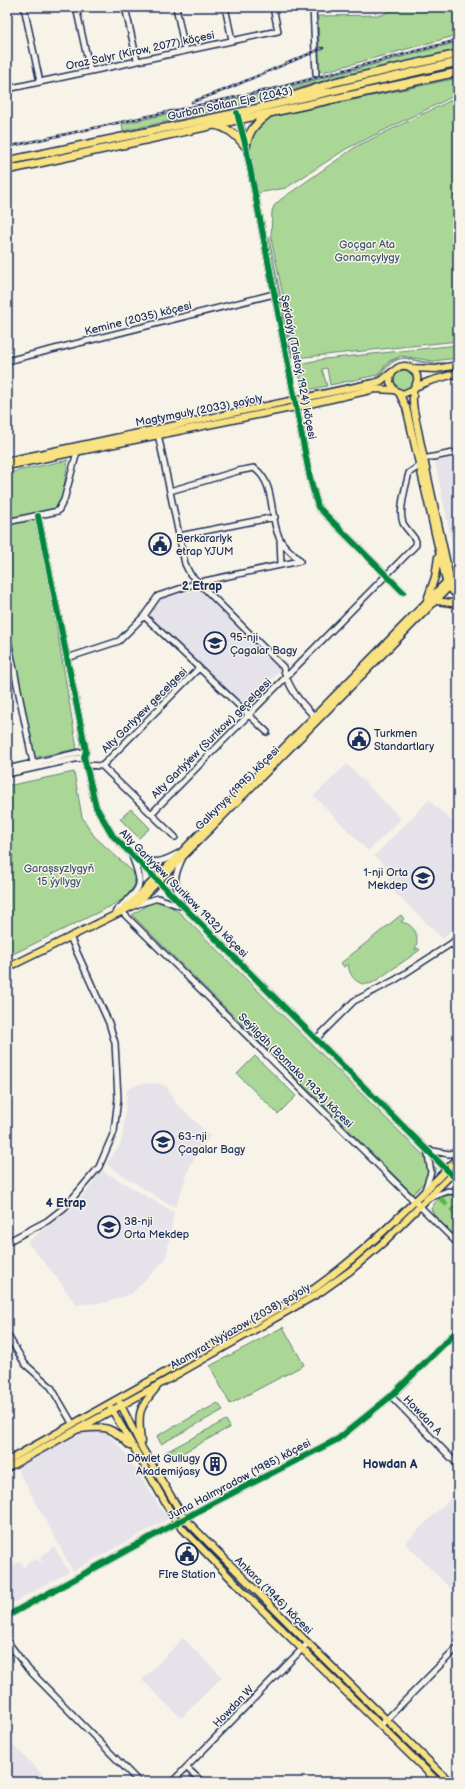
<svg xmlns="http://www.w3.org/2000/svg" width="465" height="1789" viewBox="0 0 465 1789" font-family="'Balsamiq Sans',sans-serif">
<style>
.built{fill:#e5e2ea}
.green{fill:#aad795;stroke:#62837a}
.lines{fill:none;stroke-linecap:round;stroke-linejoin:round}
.minor-casing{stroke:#1b2f5e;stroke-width:8}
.major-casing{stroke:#1b2f5e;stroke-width:9}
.highway-casing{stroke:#1b2f5e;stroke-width:10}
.minor{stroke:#f7f3e8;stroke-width:5}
.major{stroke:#f8e281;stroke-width:6}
.highway{stroke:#f8e281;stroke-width:7}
.rail-casing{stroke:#1b2f5e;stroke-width:2.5}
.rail{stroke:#f7f3e8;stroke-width:1;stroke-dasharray:3;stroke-linecap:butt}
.quiet{stroke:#58b947;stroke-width:5;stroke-dasharray:10 5;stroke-linecap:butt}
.cycleway-casing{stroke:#f7f3e8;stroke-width:8}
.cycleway{stroke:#00873e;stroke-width:6}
.labels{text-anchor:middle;stroke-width:3;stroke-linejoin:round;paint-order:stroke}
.street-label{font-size:11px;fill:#1b2f5e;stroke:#f7f3e8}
.park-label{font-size:11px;fill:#3f596c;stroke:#f7f3e8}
.poi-label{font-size:11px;fill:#1b2f5e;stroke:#f7f3e8;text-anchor:start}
.neighbourhood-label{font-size:12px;font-weight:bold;fill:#1b2f5e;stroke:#f7f3e8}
</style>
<rect width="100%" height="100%" fill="#f7f3e8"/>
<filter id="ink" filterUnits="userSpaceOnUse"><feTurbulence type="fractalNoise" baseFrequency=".025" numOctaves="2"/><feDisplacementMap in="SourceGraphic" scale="8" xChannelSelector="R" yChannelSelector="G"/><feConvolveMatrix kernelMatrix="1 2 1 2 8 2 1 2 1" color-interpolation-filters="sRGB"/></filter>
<g filter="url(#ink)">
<path class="built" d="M 458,456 L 458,568 L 457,568 L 435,461 Z
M 200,589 L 280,670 L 244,708 L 149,616 L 159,599 Z
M 347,764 L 401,819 L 368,851 L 314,796 Z
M 429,800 L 458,827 L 458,922 L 443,939 L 390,888 L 387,868 L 374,856 Z
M 150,1083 L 160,1084 L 167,1087 L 176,1103 L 210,1136 L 191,1163 L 176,1206 L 174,1206 L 165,1202 L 113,1169 L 107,1163 L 120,1145 L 123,1134 L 127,1090 L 139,1084 Z
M 101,1170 L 174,1212 L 166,1259 L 131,1294 L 107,1302 L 76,1305 L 58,1279 L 27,1242 L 70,1209 L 88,1190 Z
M 106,1431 L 123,1450 L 168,1519 L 73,1571 L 17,1468 L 83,1432 Z
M 458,1491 L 458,1596 L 405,1543 Z
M 54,1546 L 69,1572 L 7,1606 L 7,1566 L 11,1564 L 13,1566 L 20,1561 L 24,1568 L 26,1566 L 25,1564 L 38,1559 L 40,1562 L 42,1562 L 40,1558 Z
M 183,1638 L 222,1677 L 181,1718 L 142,1680 Z
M 7,1739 L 43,1775 L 35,1782 L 7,1782 Z"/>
<path class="green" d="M 397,7 L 458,7 L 458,35 L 323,72 L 319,71 L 319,51 L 324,49 L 323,47 L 319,48 L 318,16 L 382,15 Z
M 458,42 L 458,57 L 451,59 L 450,52 L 330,79 L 229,108 L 123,131 L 122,124 L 278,90 Z
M 458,78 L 458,94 L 346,149 L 286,188 L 258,193 C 252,161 240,143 267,118 Z
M 458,97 L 458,341 L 296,358 L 271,238 L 272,211 L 274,206 L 280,200 L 357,146 Z
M 267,238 L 269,238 L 293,358 L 292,358 Z
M 458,345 L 458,358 L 433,361 L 401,356 L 389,361 L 377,375 L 330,385 L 327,368 L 322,369 L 327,386 L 303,391 L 297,364 L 325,359 Z
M 405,358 C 389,359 386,372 374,380 L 390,362 L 397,359 L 405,358 L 425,362 L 445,363 L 425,363 Z
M394 380a10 10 0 1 1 20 0a10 10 0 1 1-20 0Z
M 372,379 L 372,381 L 308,395 L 307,393 Z
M 68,460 L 61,506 L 38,516 L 77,749 L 32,758 L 7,635 L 7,473 Z
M 74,772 L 82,817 L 94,836 L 133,872 L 135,885 L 125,898 L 111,906 L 7,957 L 7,786 Z
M 131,809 L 150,828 L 139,838 L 120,819 Z
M 159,900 L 162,900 L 180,913 L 437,1169 L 413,1194 L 132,915 L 152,902 Z
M 401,915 L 404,919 L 401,922 C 415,924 420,937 415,950 L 418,948 L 420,950 L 374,982 C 361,989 349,978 348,964 L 344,967 L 341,963 Z
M 255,1056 L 296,1096 L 278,1114 L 237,1074 Z
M 453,1195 L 458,1198 L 458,1239 L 434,1215 L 431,1209 C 435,1200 443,1195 453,1195 Z
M 283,1327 L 304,1365 L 230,1404 L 210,1366 Z
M 218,1403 L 223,1410 L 161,1444 L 157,1436 Z
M 226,1420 L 230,1427 L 168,1461 L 164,1453 Z"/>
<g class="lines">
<g class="minor-casing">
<path id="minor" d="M 24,7 L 40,82
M 76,7 L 90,71
M 125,7 L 137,60
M 176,7 L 185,50
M 225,7 L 232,40
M 313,7 L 316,74
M 7,89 L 278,31 L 273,7
M 239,118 L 246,147 L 310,478 L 318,507 L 403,592
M 7,361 L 274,294
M 158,434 L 185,564 L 190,574 L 283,667 C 289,689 299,701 315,717
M 423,459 L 458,452
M 170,491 L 238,471 L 254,468 C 276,483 269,516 279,537 C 282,546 294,554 300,561
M 38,516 L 86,751 L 84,757 L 86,765 L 96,807 L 113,836 L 458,1181
M 7,522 L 58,511 L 64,500 L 77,452
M 179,536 L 275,517
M 280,539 L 281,564
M 144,616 L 267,732
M 7,635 L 34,768
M 67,658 L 119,641 L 144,616 L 158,596 L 200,582 L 300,561
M 86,765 L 102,766 L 175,837
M 102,766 L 199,668
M 7,769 L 86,751
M 7,774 L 84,757
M 151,814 L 416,545 L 416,541 C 413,535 406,529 403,523 C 398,511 406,485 409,473 L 419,466
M 134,855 C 155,864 159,864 179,853
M 182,904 C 173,883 173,878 183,857
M 135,905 L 158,898 L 180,906
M 120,910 L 458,1244
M 116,911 C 141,886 145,890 132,856
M 452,943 L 458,950
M 316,1039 L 354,1001 L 395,980 L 452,943 L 458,937
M 428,1150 L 449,1154 L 458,1152
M 425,1190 L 431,1172 L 427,1150
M 429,1198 L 448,1191 L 458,1192
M 7,1242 L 47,1221 L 65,1207 L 99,1167 L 114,1132 L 118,1098 L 115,1043 L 109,1023 L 70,937
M 7,1334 L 25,1364 L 51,1387 L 72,1423
M 391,1396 L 458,1465
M 7,1616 L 211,1504 L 338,1439 L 391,1396 L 458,1330
M 7,1641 L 28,1669 L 139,1782
M 380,1726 L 458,1647
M 187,1768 L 202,1782
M 172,1782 L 308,1643"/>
</g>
<g class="major-casing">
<path id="major" d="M 411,368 L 436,369 L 458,365
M 415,387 L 430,381 L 458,373
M 414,389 L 403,394 L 394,390 L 390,382 C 390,370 403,360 413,370 C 420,376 417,382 414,389 C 412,395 413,404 414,410 C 425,467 438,522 450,578 L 458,588
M 399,393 L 406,407 L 446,581 L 449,587 L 458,597
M 7,461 C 129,434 252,410 374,383 L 381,381 L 392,372
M 7,466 L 296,407 L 375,389 L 394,390
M 427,600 L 435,577 L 438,557
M 437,601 L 458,604
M 125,906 L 131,903 L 155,879 L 450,578
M 7,968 L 135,905 L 453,583
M 120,1403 L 142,1448 L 184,1518 L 308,1643 L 450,1782
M 111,1408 L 177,1523 L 247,1595 L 438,1782
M 80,1429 C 107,1426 111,1426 130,1446
M 141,1442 C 138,1413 137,1410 157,1387
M 7,1461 L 315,1288 C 368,1250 412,1204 458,1158
M 7,1468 L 160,1384 L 319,1293 L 350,1271 L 385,1241 L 458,1168"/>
</g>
<g class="highway-casing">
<path id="highway" d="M 290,97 L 335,82 L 458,54
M 214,125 C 228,127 237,136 246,147
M 246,147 C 248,132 255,124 267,115
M 7,161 L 237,113 L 458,62
M 7,170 L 458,72"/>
</g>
<use href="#minor" class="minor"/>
<use href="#major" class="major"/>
<use href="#highway" class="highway"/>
<g class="rail-casing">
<path id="rail" d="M 192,102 L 222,91 L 323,48
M 7,147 L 277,88 L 458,40"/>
</g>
<use href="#rail" class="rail"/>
<path class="quiet" d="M 440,1198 L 458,1215"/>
<g class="cycleway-casing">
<path id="cycleway" d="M 237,113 L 246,147 L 310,478 L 318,507 L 403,592
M 38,516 L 86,751 L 84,757 L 86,765 L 96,807 L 113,836 L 458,1181
M 7,1616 L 211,1504 L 338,1439 L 391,1396 L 458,1330"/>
</g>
<use href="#cycleway" class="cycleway"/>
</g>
</g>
<defs>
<g id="civic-ring" transform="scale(1.15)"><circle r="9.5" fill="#f7f3e8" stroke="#1b2f5e" stroke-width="1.5"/><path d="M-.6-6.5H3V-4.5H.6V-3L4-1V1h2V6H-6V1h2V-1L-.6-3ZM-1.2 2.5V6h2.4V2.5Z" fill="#1b2f5e"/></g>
<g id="school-ring" transform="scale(1.15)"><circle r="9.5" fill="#f7f3e8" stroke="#1b2f5e" stroke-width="1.5"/><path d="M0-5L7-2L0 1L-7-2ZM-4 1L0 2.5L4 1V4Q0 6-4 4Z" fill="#1b2f5e"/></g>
<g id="building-ring" transform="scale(1.15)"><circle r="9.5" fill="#f7f3e8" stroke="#1b2f5e" stroke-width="1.5"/><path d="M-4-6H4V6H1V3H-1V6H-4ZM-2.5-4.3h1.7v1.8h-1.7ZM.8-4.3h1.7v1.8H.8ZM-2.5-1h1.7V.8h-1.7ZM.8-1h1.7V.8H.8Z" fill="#1b2f5e"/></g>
</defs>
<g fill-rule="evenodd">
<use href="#civic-ring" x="160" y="544"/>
<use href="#school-ring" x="215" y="643"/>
<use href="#civic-ring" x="359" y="739"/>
<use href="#school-ring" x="423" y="878"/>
<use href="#school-ring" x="163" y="1142"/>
<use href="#school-ring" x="109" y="1227"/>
<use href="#building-ring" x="215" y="1464"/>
<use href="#civic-ring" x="187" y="1554"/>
</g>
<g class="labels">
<g class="street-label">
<text transform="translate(140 50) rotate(-12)" y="4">Oraz Salyr (Kirow, 2077) köçesi</text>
<text transform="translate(230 103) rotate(-12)" y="4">Gurban Soltan Eje (2043)</text>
<text transform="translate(138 318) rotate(-14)" y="4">Kemine (2035) köçesi</text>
<text transform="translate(299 367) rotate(79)" y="4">Şeýdaýy (Tolstoý, 1924) köçesi</text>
<text transform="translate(199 410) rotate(-11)" y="4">Magtymguly (2033) şaýoly</text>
<text transform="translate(144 710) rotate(-45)" y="4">Alty Garlyyew gecelgesi</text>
<text transform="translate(211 738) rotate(-45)" y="4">Alty Garlyýew (Surikow) geçelgesi</text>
<text transform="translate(237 788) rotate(-45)" y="4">Galkynyş (1995) köçesi</text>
<text transform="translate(184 893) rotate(45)" y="4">Alty Garlyýew (Surikow, 1932) köçesi</text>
<text transform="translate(296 1070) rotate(45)" y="4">Seýilgäh (Bomako, 1934) köçesi</text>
<text transform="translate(240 1326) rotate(-30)" y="4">Atamyrat Nyýazow (2038) şaýoly</text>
<text transform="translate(423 1415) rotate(46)" y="4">Howdan A</text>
<text transform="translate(239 1479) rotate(-28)" y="4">Juma Halmyradow (1985) köçesi</text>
<text transform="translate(274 1595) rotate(45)" y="4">Ankara (1946) köçesi</text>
<text transform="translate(233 1706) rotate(-46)" y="4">Howdan W</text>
</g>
<g class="park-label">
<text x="367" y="248">Goçgar Ata<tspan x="367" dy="13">Gonamçylygy</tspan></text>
<text x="59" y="872">Garaşsyzlygyň<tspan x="59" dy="13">15 ýyllygy</tspan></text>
</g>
<g class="poi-label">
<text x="176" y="542">Berkararlyk<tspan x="176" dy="13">etrap YJUM</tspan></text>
<text x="230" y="641">95-nji<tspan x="230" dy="13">Çagalar Bagy</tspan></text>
<text x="374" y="737">Turkmen<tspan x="374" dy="13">Standartlary</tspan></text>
<text x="408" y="876" text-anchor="end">1-nji Orta<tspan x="408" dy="13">Mekdep</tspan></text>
<text x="178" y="1140">63-nji<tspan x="178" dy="13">Çagalar Bagy</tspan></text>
<text x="124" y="1225">38-nji<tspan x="124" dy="13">Orta Mekdep</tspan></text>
<text x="200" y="1462" text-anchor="end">Döwlet Gullugy<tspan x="200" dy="13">Akademiýasy</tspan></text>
<text x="187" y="1578" text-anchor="middle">FIre Station</text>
</g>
<g class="neighbourhood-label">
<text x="202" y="590">2 Etrap</text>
<text x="66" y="1207">4 Etrap</text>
<text x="390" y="1468">Howdan A</text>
</g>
</g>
<rect width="465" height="1789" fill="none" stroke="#f7f3e8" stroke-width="24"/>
<rect x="12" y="12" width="441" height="1765" fill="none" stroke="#1b2f5e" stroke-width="1.5" filter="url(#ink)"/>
</svg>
